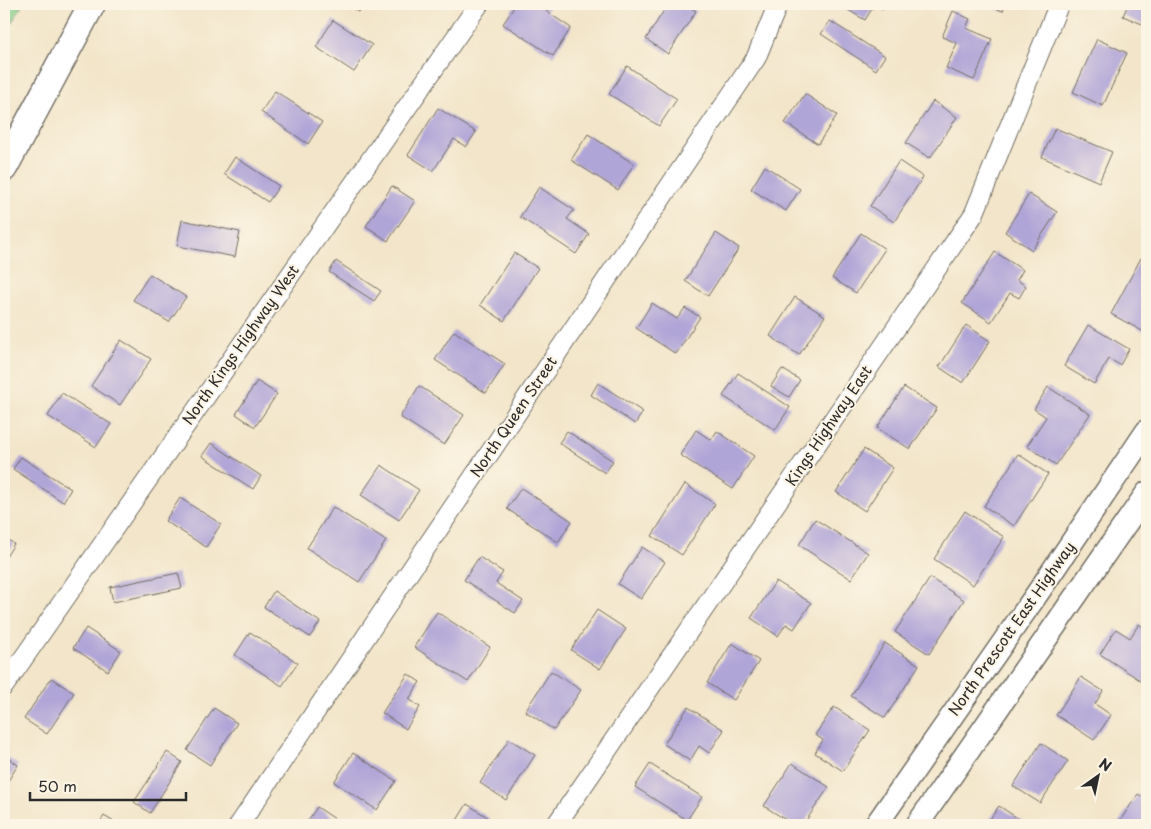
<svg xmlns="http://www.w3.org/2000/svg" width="1151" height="829" viewBox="0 0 1151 829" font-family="'Playpen Sans',sans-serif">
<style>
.grass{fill:url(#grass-tufts);stroke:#597d5a}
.building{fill:#b0a5d7}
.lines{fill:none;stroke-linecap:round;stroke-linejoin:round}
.minor-casing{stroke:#716c62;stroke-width:21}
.tertiary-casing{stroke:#716c62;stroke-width:25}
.secondary-casing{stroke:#716c62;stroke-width:29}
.minor{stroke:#fff;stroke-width:19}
.tertiary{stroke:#fff;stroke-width:22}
.secondary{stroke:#fff;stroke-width:26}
.labels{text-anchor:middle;stroke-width:4;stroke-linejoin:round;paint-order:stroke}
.street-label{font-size:15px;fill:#2b2b2b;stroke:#fcf5e5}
</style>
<defs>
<pattern id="grass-tufts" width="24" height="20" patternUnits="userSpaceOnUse" patternTransform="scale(1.25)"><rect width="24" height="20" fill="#87cf8a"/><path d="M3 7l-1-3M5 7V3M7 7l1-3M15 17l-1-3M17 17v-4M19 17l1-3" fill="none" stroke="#6fa871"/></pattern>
</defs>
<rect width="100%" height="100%" fill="#fcf5e5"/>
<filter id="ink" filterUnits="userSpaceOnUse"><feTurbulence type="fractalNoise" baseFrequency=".02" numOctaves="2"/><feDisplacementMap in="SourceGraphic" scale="10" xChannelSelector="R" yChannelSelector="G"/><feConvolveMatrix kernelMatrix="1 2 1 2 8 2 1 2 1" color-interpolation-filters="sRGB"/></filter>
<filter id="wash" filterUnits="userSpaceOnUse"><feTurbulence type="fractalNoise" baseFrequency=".0096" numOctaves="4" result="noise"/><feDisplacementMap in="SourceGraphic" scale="20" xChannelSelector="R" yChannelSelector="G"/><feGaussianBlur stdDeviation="1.12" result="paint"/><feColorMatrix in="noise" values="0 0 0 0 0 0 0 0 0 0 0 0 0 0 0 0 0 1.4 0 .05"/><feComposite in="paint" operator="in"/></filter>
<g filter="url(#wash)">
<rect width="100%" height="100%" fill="#f2e5c9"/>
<path class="grass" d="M 4,4 L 23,4 L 4,35 Z"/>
<g id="blocks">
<path class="building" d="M 346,4 L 363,4 L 358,12 Z
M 516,4 L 551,4 L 546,11 L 571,28 L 553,56 L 503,24 Z
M 668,4 L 685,4 L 696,11 L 668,54 L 646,39 Z
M 838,4 L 885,4 L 882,9 L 875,4 L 865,20 Z
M 981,4 L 1005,4 L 1003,11 Z
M 1128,4 L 1147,4 L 1147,26 L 1123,16 Z
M 953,11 L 970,19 L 966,28 L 992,39 L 974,80 L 946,68 L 957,43 L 942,37 Z
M 333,20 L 372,45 L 354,72 L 316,47 Z
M 830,21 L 885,56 L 876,70 L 821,34 Z
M 1097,39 L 1127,53 L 1103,106 L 1073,92 Z
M 627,66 L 677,99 L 659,126 L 609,94 Z
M 275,91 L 322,122 L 308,144 L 261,112 Z
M 805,94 L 837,115 L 818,144 L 785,123 Z
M 933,101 L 957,117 L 930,158 L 906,143 Z
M 438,108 L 476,132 L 466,147 L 454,139 L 433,171 L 408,155 Z
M 1055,128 L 1112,152 L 1099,182 L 1042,157 Z
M 588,134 L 634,164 L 618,190 L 571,160 Z
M 235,157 L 279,186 L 268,202 L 224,174 Z
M 899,161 L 923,177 L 894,222 L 870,206 Z
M 765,166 L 800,189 L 786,211 L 751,189 Z
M 392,186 L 415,201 L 388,241 L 366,226 Z
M 539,187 L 574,210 L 567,219 L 589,234 L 576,254 L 520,217 Z
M 1029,194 L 1057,212 L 1032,250 L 1005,232 Z
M 182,220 L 240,232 L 235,257 L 177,246 Z
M 716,233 L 739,248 L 708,296 L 685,281 Z
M 861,233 L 885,249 L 856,293 L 832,278 Z
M 995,252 L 1023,270 L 1017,280 L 1026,286 L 1019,298 L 1010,293 L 991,322 L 962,303 Z
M 514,253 L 538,268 L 504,321 L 480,305 Z
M 1141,258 L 1147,262 L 1147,325 L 1144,332 L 1111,314 Z
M 336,261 L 381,291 L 374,301 L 329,272 Z
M 150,274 L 186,297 L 169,322 L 133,300 Z
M 795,297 L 825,316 L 799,355 L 770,336 Z
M 652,303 L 677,319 L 685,308 L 700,317 L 676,354 L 636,328 Z
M 966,325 L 990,341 L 963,383 L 939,367 Z
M 1088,325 L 1129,349 L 1120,365 L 1109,359 L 1094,384 L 1064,366 Z
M 454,331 L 505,364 L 486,393 L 435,360 Z
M 121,340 L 151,359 L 120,405 L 91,386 Z
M 782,369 L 800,380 L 789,397 L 771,386 Z
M 738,373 L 790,407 L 775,430 L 723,396 Z
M 257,381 L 277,394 L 255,427 L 236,414 Z
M 598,383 L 643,412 L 635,424 L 591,395 Z
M 419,386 L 464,415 L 444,445 L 400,417 Z
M 904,387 L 937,408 L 910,449 L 877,428 Z
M 1048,387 L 1090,414 L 1056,465 L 1027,446 L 1046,417 L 1034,409 Z
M 62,393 L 111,424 L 96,447 L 48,416 Z
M 696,430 L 711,440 L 717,431 L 754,456 L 733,489 L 680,455 Z
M 567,431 L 613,461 L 605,473 L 559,443 Z
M 211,443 L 261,476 L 253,489 L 202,456 Z
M 864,449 L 893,468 L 865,511 L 836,492 Z
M 1018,454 L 1048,474 L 1014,526 L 984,506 Z
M 21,457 L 71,489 L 63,502 L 13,469 Z
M 381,465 L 419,490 L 399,520 L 361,495 Z
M 685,484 L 715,504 L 682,555 L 652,536 Z
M 521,488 L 572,521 L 558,542 L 507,509 Z
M 180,498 L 221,524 L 206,547 L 165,521 Z
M 333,507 L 386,541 L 359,582 L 307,548 Z
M 965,511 L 1004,537 L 973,585 L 934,559 Z
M 815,519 L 868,553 L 851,579 L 799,545 Z
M 4,537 L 14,544 L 4,560 Z
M 642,547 L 665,562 L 641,599 L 618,584 Z
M 479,557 L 503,572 L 496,583 L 523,601 L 515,613 L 464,580 Z
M 178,573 L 182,588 L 113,602 L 110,587 Z
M 930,578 L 964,600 L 929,654 L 895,632 Z
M 776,581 L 811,603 L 794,629 L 786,624 L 778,636 L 751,618 Z
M 274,591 L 320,622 L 310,637 L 264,607 Z
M 597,610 L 626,629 L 600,669 L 571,650 Z
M 437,612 L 490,647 L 468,682 L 414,647 Z
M 1139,624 L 1147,630 L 1147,656 L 1144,661 L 1147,664 L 1146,684 L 1100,654 L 1116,629 L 1130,638 Z
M 86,628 L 121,651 L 108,671 L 73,648 Z
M 250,632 L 298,663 L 282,686 L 235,655 Z
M 732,643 L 759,661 L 734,700 L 707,683 Z
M 885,643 L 919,665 L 885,718 L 851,696 Z
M 551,671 L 581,690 L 554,730 L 525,711 Z
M 408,674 L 420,682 L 409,699 L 420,707 L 406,729 L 382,713 Z
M 1081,677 L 1103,691 L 1095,704 L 1111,715 L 1094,740 L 1056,715 Z
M 51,678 L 74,693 L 47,734 L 24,719 Z
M 688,707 L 724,730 L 709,753 L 699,746 L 690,761 L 664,744 Z
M 834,707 L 870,730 L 843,771 L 815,753 L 823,740 L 815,735 Z
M 214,708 L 237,723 L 210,765 L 187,750 Z
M 509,739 L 535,755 L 506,800 L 480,783 Z
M 1041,743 L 1068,761 L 1040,803 L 1013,786 Z
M 167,752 L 182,762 L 150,813 L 134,802 Z
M 353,753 L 396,781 L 377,810 L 334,782 Z
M 8,758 L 18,765 L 4,787 L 4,765 Z
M 792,763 L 829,787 L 803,825 L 794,825 L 764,806 Z
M 650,764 L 702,797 L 687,820 L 635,787 Z
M 1138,794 L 1147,800 L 1147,825 L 1117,825 Z
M 467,804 L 489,818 L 485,825 L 454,825 Z
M 999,806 L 1025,823 L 1023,825 L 986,825 Z
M 317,807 L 344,825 L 305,825 Z
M 104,816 L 119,825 L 98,825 Z"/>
</g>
</g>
<g filter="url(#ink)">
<use href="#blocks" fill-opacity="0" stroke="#716c62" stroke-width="1"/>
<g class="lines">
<g class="minor-casing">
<path id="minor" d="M 4,686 L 479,4
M 239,825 L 756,58 L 778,4
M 556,825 L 974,214 L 1059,4"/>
</g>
<g class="tertiary-casing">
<path id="tertiary" d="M 876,825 L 1039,591 L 1147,431
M 917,825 L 1147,493"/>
</g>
<g class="secondary-casing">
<path id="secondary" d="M 4,168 L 92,4"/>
</g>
<use href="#minor" class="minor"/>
<use href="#tertiary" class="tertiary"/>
<use href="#secondary" class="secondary"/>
</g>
</g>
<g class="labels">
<g class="street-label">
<text transform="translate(241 345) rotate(-55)" y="5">North Kings Highway West</text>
<text transform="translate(514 417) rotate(-56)" y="5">North Queen Street</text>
<text transform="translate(829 426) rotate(-56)" y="5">Kings Highway East</text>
<text transform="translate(1012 629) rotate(-55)" y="5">North Prescott East Highway</text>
</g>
</g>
<rect width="1151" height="829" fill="none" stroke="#fcf5e5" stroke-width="20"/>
<g transform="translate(1098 776) rotate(33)" stroke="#fcf5e5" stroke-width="4" paint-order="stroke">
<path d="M0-4L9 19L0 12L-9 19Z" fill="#2b2b2b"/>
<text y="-8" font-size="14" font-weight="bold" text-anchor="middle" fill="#2b2b2b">N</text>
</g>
<path d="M30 792v8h156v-8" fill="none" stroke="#2b2b2b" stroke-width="2.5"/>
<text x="38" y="792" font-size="15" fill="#2b2b2b" stroke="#fcf5e5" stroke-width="4" paint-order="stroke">50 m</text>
</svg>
